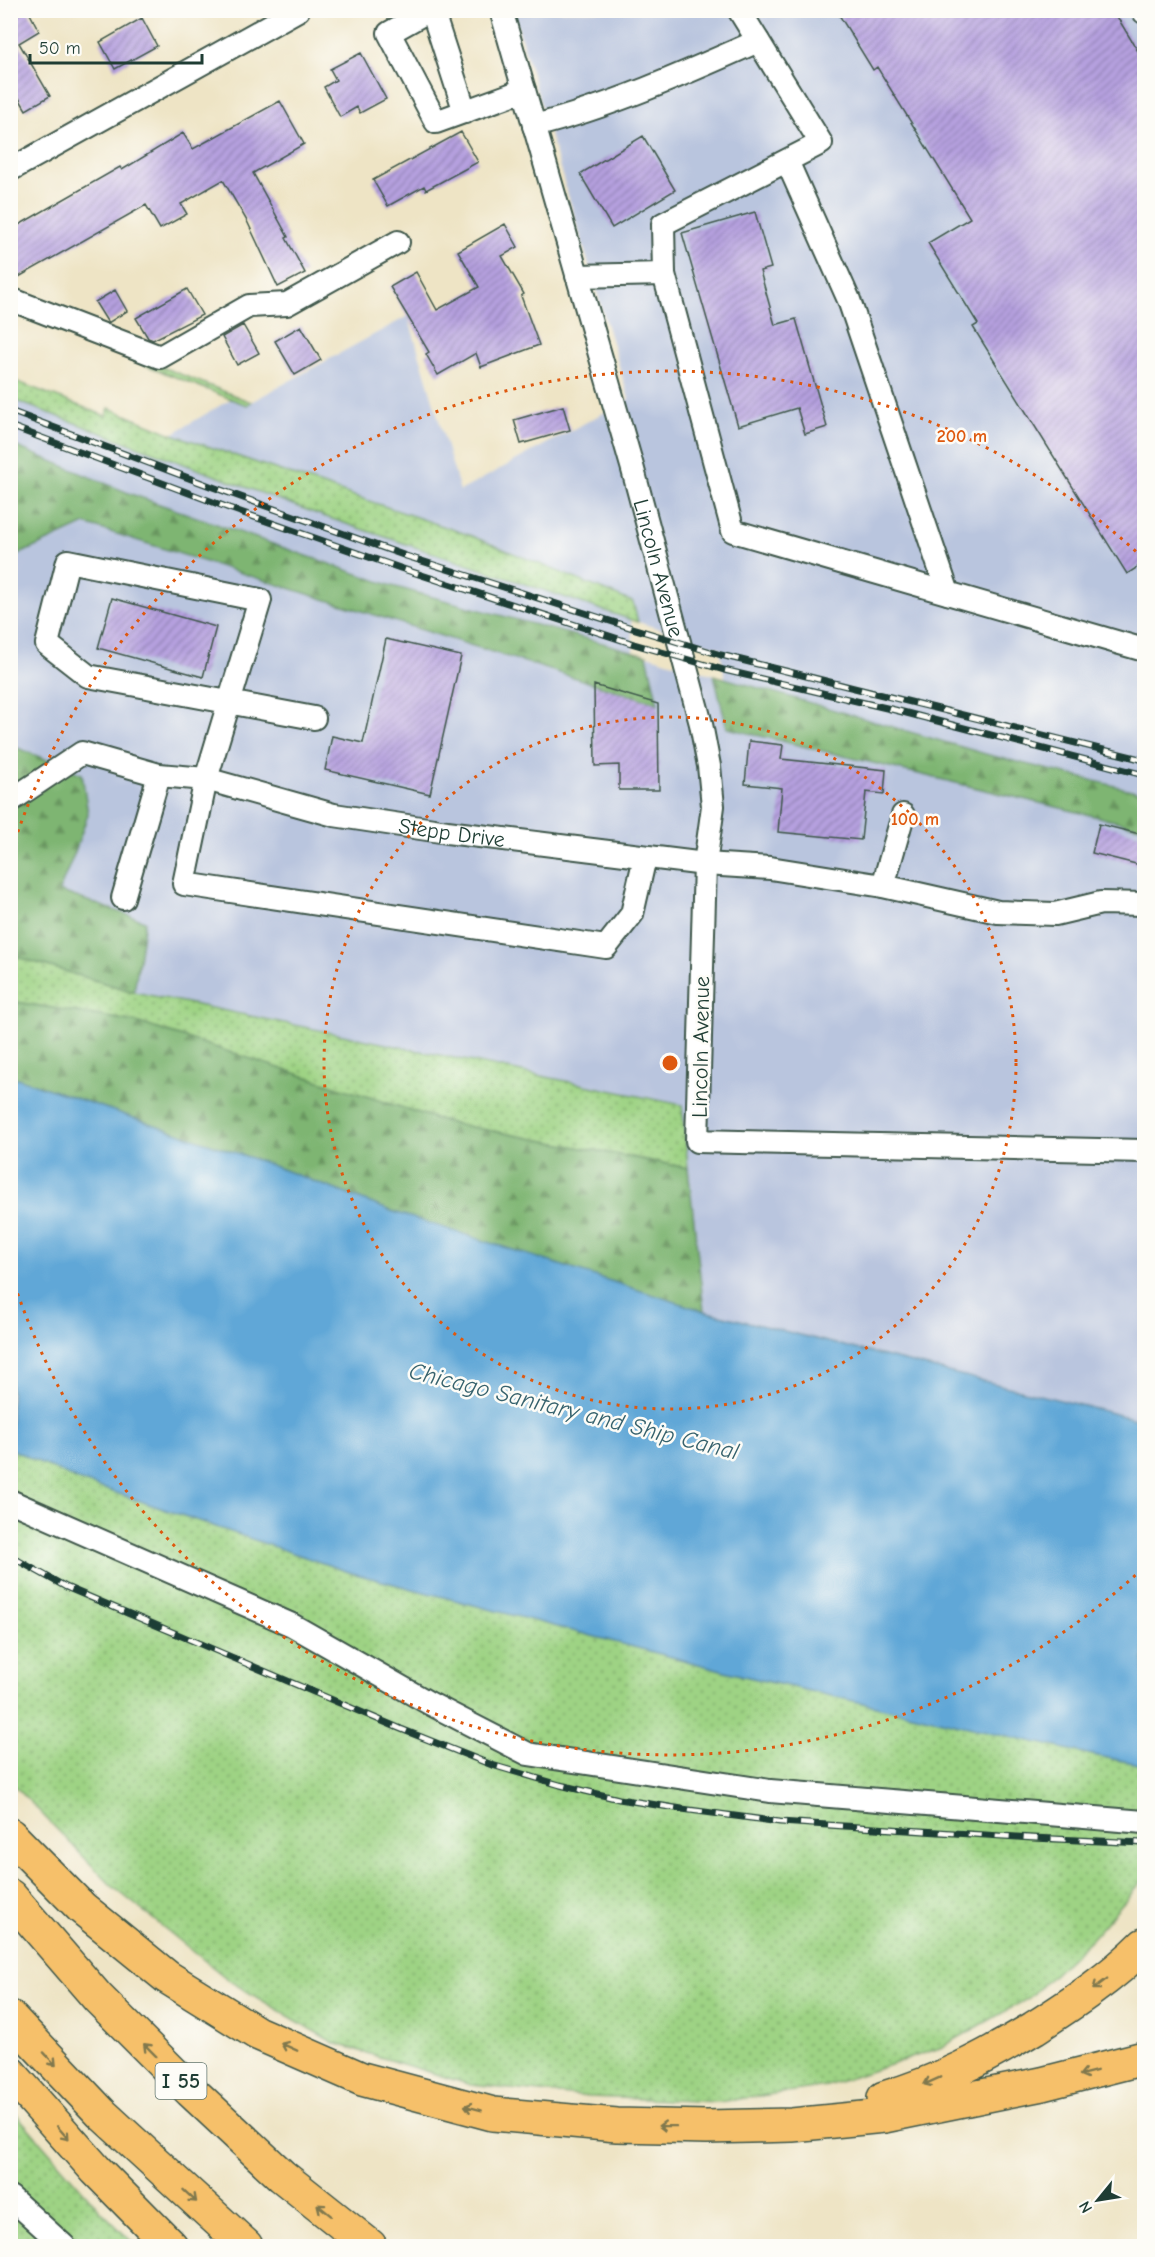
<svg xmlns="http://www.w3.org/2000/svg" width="1155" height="2257" viewBox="0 0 1155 2257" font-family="'Comic Neue',sans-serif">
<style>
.industrial{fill:#b9c5de}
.grass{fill:url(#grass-dots);stroke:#5e885c;stroke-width:1.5}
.forest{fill:url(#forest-firs);stroke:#4e7953;stroke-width:1.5}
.water{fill:#61a7d7;stroke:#407286;stroke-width:1.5}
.building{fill:url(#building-hatch)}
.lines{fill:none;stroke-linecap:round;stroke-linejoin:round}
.minor-casing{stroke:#3e564a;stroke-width:26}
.highway-casing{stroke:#3e564a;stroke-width:36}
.minor{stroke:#fff;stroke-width:22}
.highway{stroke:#f6c06b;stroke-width:33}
.rail-casing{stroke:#1f3d34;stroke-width:7}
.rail{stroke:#fdfcf7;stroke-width:4.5;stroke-dasharray:14;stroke-linecap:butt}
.oneway{stroke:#80784d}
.ring{fill:none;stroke:#de580e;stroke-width:3;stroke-dasharray:3 6}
.labels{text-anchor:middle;stroke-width:5;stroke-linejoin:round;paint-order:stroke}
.shield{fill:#fdfcf7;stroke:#62766e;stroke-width:1.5}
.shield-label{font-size:21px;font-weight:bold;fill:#1f3d34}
.street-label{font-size:22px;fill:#1f3d34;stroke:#fdfcf7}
.water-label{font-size:24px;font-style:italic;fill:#36626d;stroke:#fdfcf7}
.centre{fill:#de580e;stroke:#fdfcf7;stroke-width:3}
.ring-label{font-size:18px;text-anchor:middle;font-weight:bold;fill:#de580e;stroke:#fdfcf7;stroke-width:5;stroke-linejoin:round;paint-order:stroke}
</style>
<defs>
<pattern id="grass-dots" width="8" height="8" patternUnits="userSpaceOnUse" patternTransform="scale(1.5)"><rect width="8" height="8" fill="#9ed384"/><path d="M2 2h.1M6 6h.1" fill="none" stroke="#80ac6d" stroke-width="1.8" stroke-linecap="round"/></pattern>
<pattern id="forest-firs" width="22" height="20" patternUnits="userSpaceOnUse" patternTransform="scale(1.5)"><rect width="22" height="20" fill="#7eb572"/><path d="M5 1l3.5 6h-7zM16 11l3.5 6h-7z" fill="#67945e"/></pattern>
<pattern id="building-hatch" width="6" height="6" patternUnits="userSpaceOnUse" patternTransform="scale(1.5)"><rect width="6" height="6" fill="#b6a0df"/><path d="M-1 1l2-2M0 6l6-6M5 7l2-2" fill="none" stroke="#9384b6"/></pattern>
</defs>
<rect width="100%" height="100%" fill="#fdfcf7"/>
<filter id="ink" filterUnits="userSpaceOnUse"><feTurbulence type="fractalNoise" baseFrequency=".0167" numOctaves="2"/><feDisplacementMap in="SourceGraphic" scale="12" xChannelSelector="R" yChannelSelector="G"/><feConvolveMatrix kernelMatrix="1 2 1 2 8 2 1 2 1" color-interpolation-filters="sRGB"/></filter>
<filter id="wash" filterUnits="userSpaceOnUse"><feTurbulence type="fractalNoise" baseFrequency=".008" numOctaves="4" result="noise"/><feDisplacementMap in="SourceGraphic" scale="24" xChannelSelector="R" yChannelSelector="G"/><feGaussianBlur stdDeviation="1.35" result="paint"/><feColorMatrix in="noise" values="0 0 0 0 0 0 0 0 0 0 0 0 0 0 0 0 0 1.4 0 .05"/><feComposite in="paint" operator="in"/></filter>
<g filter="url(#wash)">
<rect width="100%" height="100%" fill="#eee4c5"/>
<path class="industrial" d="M 513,11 L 1144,11 L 1144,793 L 989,755 L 725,678 L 720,648 L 638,622 L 633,602 L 469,535 L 172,434 L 231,399 L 247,404 L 251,402 L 408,316 L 460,491 L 629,399 Z
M 10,399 L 320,515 L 631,620 L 634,651 L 392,586 L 131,494 L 11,444 Z
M 84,524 L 657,704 L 647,655 L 714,675 L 728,728 L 1144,828 L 1144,1421 L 704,1311 L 682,1105 L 134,992 L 145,921 L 59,891 L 75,852 L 82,774 L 11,745 L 10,558 Z"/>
<path class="grass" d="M 10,307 L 251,402 L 247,405 L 231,399 L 11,312 Z
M 10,379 L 106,416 L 109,408 L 172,434 L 469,535 L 633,602 L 638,622 L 320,515 L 11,399 Z
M 10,955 L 134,992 L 682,1105 L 688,1168 L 450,1123 L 136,1022 L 11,1001 Z
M 11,1449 L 78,1480 L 352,1573 L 748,1677 L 1088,1754 L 1144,1765 L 1144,1879 L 1091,1939 L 1029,1998 L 940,2048 L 827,2086 L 719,2102 L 589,2097 L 471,2085 L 334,2043 L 231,1982 L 111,1885 L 11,1782 Z
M 10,2107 L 100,2210 L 136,2246 L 11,2246 Z"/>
<path class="forest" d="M 10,444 L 131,494 L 392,586 L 647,655 L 658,704 L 85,524 L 11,558 Z
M 714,675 L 989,755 L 1144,793 L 1144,828 L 727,728 Z
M 10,745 L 82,774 L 88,814 L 75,852 L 59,891 L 145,921 L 134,992 L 11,955 Z
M 10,1001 L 136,1022 L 450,1123 L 688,1168 L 704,1311 L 391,1211 L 263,1162 L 11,1076 Z"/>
<path class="water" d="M 11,1076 L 263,1162 L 391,1211 L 704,1311 L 1144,1421 L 1144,1765 L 1088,1754 L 748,1677 L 352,1573 L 78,1480 L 11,1449 Z"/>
<g id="blocks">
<path class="building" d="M 22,10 L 28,10 L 39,31 L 19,43 L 50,96 L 26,110 L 10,83 L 10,17 Z
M 836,10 L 1113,10 L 1144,61 L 1144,563 L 1127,574 L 973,327 L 978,324 L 928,243 L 970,218 L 877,67 L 873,70 Z
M 142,18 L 157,46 L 115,69 L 100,42 Z
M 361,53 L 386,99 L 360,113 L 357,107 L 340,117 L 324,87 L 336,80 L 330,69 Z
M 280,101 L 304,144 L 253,173 L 288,237 L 286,238 L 305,273 L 278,287 L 247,221 L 223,180 L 181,204 L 187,214 L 160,229 L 146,205 L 10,282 L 10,230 L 120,167 L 122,170 L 183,133 L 193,149 Z
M 461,132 L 478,162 L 426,190 L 424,186 L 388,206 L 373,180 Z
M 643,136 L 675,190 L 612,228 L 580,174 Z
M 755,212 L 771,268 L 760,271 L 775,325 L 796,319 L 827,427 L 805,434 L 797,408 L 738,426 L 682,233 Z
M 505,224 L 518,247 L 502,256 L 524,294 L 521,296 L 539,345 L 481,367 L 476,353 L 438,375 L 426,354 L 429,352 L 390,287 L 416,272 L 437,310 L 479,287 L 458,251 Z
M 187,289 L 202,315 L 153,340 L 148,338 L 136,318 Z
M 115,290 L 127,311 L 108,323 L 95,302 Z
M 243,325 L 259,353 L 237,365 L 222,337 Z
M 301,326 L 321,360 L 295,375 L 275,341 Z
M 563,406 L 570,430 L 521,444 L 514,420 Z
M 112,598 L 216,627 L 203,677 L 98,648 Z
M 386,639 L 461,656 L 430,794 L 325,770 L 332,736 L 363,743 Z
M 594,685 L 658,704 L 659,790 L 619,790 L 619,765 L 595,766 Z
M 749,741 L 783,745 L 781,759 L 886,770 L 884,794 L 866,792 L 861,840 L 778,832 L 782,788 L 745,784 Z
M 1099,824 L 1144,835 L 1144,866 L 1092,853 Z"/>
</g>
</g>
<g filter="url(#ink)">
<use href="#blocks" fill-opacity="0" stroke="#3e564a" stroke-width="1.5"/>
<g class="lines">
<g class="minor-casing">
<g id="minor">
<path d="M 430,10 L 389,33 L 436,122 L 524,90"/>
<path d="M 432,10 L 465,112"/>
<path id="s1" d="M 501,10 L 632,466 L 701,724 L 709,766 L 713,806 L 705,864 L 697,1141 L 1144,1151"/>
<path d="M 739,10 L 821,143 L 663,224 L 664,274 L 733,531 L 1144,650"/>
<path d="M 1143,10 L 1144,12"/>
<path d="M 534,126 C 610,107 686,73 758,41"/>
<path d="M 787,161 L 849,300 L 948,593"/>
<path d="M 10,170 L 298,10"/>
<path d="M 577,276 L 664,274"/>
<path d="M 10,299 L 160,357 L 249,306 L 287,304 L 398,242"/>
<path d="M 314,718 L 88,676 L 47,644 L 68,561 L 260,600 L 206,779 L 184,884 L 606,947 L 632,914 L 645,857"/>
<path id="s2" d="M 10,801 L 82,753 L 159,775 L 206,779 L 334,815 L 447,832 L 705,864 L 770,868 L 883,886 L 998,912 L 1055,914 L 1101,903 L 1144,904"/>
<path d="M 883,886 L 903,815"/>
<path d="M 123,898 L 159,775"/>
<path d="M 10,1501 L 292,1625 L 429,1703 L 528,1754 L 770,1791 L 1144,1822"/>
<path d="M 10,2197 L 64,2246"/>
</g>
</g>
<g class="highway-casing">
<path id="highway" d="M 10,1835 L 82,1908 L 167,1977 L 257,2033 L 362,2079 L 493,2114 L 617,2125 L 707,2127 L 792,2125 L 884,2116 L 1042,2084 L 1144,2058
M 10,1896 L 98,1998 L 191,2091 L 282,2176 L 370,2246
M 10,2017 L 101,2113 L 246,2246
M 10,2073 L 96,2170 L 171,2246
M 884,2098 C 939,2082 986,2057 1034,2028 C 1073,2003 1111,1978 1144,1945"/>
</g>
<use href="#minor" class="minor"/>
<use href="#highway" class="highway"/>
<g class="rail-casing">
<path id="rail" d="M 10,411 L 210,486 L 406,556 L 632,628 L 721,655 L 1144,760
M 10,426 L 229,508 L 400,568 L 634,644 L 724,670 L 895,710 L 1144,775
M 10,1556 L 66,1587 L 401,1729 L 492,1765 L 560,1785 L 619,1799 L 682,1809 L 780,1822 L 1033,1838 L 1144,1843"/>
</g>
<use href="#rail" class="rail"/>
</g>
<defs><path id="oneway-shaft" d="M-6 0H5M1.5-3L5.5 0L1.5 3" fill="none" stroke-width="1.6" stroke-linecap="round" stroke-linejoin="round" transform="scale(1.5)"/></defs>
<g class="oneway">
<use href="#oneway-shaft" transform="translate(1100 1984) rotate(143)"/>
<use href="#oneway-shaft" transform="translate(289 2047) rotate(-156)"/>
<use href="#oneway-shaft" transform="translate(150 2050) rotate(-135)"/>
<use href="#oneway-shaft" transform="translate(50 2059) rotate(47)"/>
<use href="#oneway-shaft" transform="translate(1088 2073) rotate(166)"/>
<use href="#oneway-shaft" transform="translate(932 2081) rotate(156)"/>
<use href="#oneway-shaft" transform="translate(473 2108) rotate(-165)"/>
<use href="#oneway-shaft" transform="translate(667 2126) rotate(-179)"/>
<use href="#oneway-shaft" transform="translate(63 2133) rotate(49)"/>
<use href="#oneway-shaft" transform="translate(190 2196) rotate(43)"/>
<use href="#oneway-shaft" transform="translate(324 2210) rotate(-141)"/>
</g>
</g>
<g class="ring">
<circle cx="670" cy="1063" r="346"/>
<path d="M1142 1569A692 692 0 0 1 12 1277M12 849A692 692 0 0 1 1142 557"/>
</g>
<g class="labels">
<rect class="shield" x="155.5" y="2063" width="51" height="36" rx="4.5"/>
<g class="shield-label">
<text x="181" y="2088">I 55</text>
</g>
<g class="street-label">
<text dy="8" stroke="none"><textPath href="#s1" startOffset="580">Lincoln Avenue</textPath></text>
<text dy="8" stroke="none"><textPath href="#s2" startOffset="466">Stepp Drive</textPath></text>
<text transform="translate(700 1047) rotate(-89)" y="8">Lincoln Avenue</text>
</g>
<g class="water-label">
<text transform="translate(574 1411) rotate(14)" y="8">Chicago Sanitary and Ship Canal</text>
</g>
</g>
<circle cx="670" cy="1063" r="9" class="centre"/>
<g class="ring-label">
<text x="962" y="442">200 m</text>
<text x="915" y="825">100 m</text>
</g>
<rect width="1155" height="2257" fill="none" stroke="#fdfcf7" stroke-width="36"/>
<g transform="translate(1098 2200) rotate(240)" stroke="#fdfcf7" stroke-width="4.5" paint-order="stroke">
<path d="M0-4.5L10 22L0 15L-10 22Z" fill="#1f3d34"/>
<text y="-9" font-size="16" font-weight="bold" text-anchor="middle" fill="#1f3d34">N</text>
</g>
<path d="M30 54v9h172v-9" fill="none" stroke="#1f3d34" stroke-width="3"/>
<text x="39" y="54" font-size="18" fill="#1f3d34" stroke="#fdfcf7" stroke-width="4.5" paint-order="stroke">50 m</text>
</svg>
